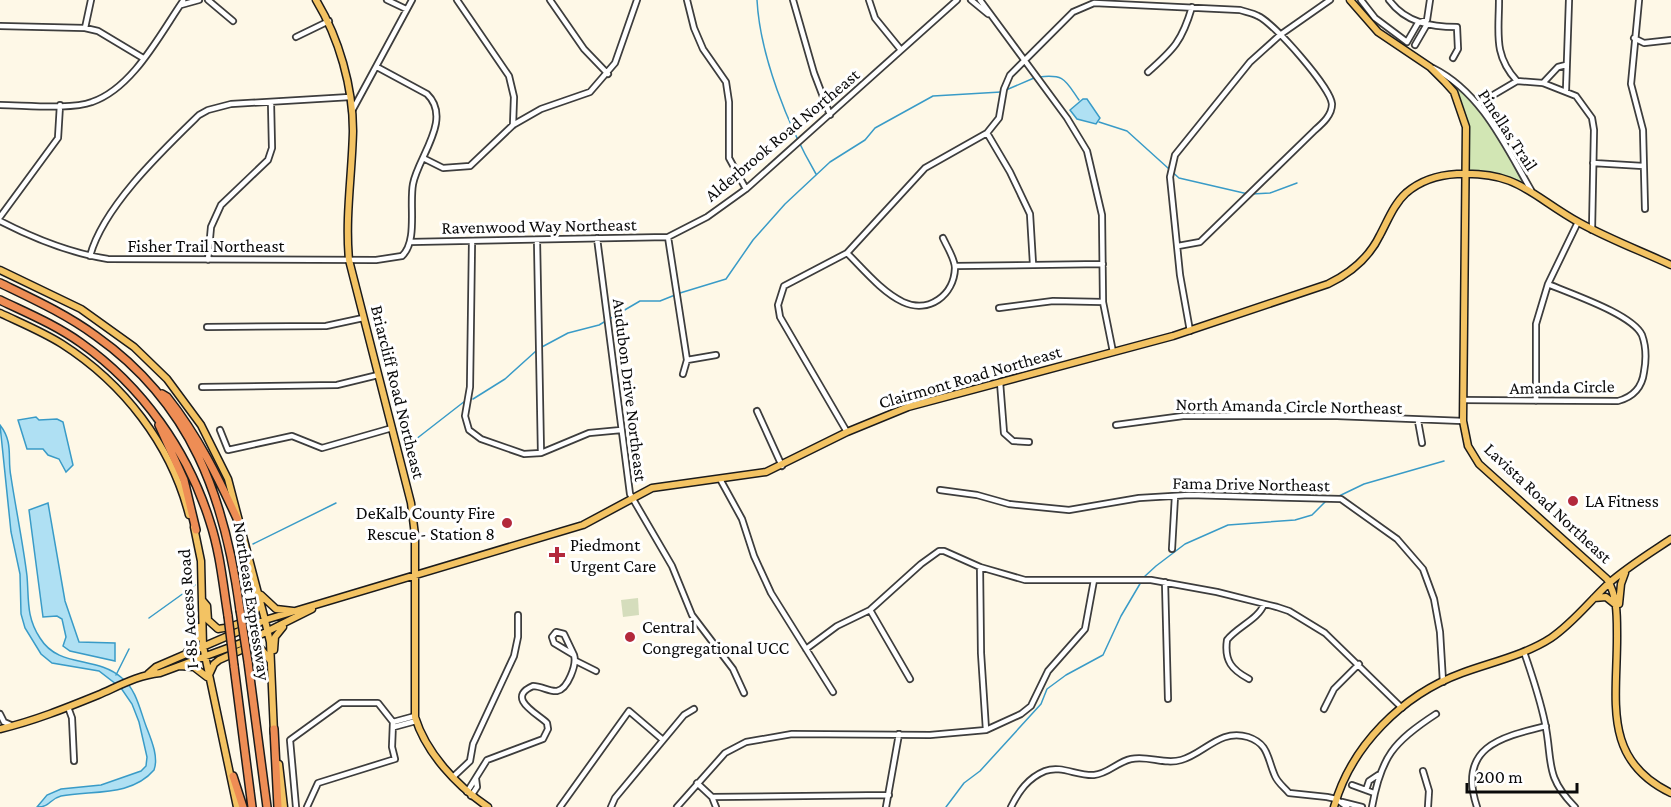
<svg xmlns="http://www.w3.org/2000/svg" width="1671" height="807" viewBox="0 0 1671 807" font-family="'Crimson Pro',serif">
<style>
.green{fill:#d2e6b4}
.cemetery{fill:#d5ddbc}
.water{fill:#afe0f3;stroke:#399bc7;stroke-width:1.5}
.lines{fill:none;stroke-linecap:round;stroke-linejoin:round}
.stream{stroke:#399bc7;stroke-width:1.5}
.minor-casing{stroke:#3d3d3d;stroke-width:8}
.major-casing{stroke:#1b1b1b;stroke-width:9}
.highway-casing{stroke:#1b1b1b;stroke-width:10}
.minor{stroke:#fff;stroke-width:4.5}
.major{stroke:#f3c363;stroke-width:6}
.highway{stroke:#ee8d55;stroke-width:7}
.highway-bridge-casing{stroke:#1b1b1b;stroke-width:10;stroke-linecap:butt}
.highway-bridge{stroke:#ee8d55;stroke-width:7}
.poi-dot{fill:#b3293c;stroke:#fff;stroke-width:2}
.labels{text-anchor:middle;stroke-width:6;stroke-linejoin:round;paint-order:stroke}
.street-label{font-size:18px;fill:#0a0a0a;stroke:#fff}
.poi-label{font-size:18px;fill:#0a0a0a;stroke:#fff;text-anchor:start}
</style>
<rect width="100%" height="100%" fill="#fef8e7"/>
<path class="green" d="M 1430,67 C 1479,91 1500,140 1526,184 L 1493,175 L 1470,174 L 1466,127 L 1454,92 Z"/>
<path class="cemetery" d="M 638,598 L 639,615 L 623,617 L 621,600 Z"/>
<path class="water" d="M 1083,99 L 1087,99 L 1100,118 L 1096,124 L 1077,119 L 1070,110 Z
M 36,417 L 39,420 L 57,419 L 63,422 L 73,465 L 66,472 L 59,459 L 48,455 L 43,449 L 27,449 L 18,420 Z
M 0,425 C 14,443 7,458 11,477 C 16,510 23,543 27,576 C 29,599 26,617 40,638 C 59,669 96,655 122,678 C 136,689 140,710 146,726 C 151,739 159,757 154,770 C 131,797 92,790 61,796 C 49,799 51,807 37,807 L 47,795 L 61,789 L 101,785 L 141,771 L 146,766 L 147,757 L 139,722 L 132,704 L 121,688 L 99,671 L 52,663 L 41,654 L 25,628 L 21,614 L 20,574 L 11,532 Z
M 48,503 L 65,601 L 79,642 L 115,643 L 115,661 L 70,651 L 63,646 L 66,637 L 62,619 L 57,616 L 43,617 L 29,510 Z"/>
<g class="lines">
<path class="stream" d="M 757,0 C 760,56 788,126 816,174
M 1039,77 C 1065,74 1065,80 1079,100
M 1006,90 L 1034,78
M 1099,122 L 1127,131 L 1179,178 L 1248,194
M 1252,194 L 1270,193 L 1297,183
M 680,293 L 726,279 L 753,240 L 785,204 L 830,162 L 865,140 L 875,128 L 933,96 L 1001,92
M 540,348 L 568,333 L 599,325 L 640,301 L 660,301 L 675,295
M 473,399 L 505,379 L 536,351
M 406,457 L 411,443 L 465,401
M 1337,497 L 1364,484 L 1444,461
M 253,544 L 336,503
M 149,618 L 195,585
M 116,675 L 129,649
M 946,807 L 964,783 L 980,771 L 1041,704 L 1047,689 L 1066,675 L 1103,655 L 1121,616 L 1144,577 L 1156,566 L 1185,544 L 1228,525 L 1295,520 L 1312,515 L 1327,500"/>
<g class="minor-casing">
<path id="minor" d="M 208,0 L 233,21
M 387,0 L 406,9
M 457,0 L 509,76 L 514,97 L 513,125
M 550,0 L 584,49 L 608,74
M 687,0 L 694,28 L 703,49 L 726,82 L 729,102 L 729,158 L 746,189
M 793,0 L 814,73 L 830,115
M 869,0 L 875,18 L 901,50
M 971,0 L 988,14
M 980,0 L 1067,118 L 1087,151 L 1102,215 L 1103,302 L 1113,352
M 1361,0 L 1375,18 L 1407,42
M 1389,0 C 1406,23 1431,27 1457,27 L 1458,49 L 1453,58
M 1499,0 C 1499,33 1493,55 1517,81
M 1639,0 L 1631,84 L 1643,130 L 1645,209
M 181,5 L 199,0
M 0,26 L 85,28 L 98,31 L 143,58
M 85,28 L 91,0
M 296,37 L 329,21
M 1634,38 L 1644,43 L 1671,40
M 1407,42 L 1418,23 L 1427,20 L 1430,0
M 1415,45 L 1426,26
M 1433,68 C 1481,92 1505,145 1531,190
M 1148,72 C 1174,49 1182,41 1192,7
M 1543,83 L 1558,67 L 1566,65
M 1566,90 L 1569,0
M 1478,104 L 1517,81 L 1543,83 L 1576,96 L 1592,118 L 1594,130 L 1592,230
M 0,105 C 24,105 71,110 92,102 C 133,88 160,34 183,1
M 352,111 L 412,0
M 987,133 L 1010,172 L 1030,214 L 1033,264
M 423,158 L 443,168 L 470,166 L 513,125 L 541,109 L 590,92 L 615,63 L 637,0
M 1593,163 L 1643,166
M 0,217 L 58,138 L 60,105
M 0,221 C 35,239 69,253 108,259 L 376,260 L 402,256 C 418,241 409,205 413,184 C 418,157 453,119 427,94 L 377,67
M 668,237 L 687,360 L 683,374
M 597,238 L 630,494 L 672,566 L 692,615 L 733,669 L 744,693
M 537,240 L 541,453
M 410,242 L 668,237 L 707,217 L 746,189 L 957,0
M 472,242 L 470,387 L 465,416 L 469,430 L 481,439 L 524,454 L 541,453 L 589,433 L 621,430
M 847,253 C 864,270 882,292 903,302 C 929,314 954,295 955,268 C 955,259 947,247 943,238
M 90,256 C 103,207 162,151 199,115 L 208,110 L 231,104 L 350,97
M 208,260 L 211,227 L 221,205 L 268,160 L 272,148 L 271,103
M 955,266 L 1103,264
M 999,308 L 1053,301 L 1103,302
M 207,327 L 326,326 L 363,318
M 1190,331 L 1180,275 L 1170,177 L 1175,155 L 1250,62 L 1280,35 L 1330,0
M 687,360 L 716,355
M 1000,382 L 1004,433 L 1013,441 L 1029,442
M 202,387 L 337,385 L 378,375
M 1463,400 L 1618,401 C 1633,397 1642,388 1644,372 C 1646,361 1646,346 1642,335 C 1632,314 1571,294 1548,284
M 1536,401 L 1536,324 L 1548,284 L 1578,222
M 757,411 L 782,466
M 1418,421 L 1422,443
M 1116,425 L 1183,416 L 1337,416 L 1463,421
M 220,430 L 228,450 L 292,436 L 322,448 L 392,428
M 847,432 L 780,317 L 778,305 L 784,286 L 847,253 L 925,168 L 987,133 L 999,118 L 1004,89 L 1010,75 L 1073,12 L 1094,3 L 1240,10 C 1246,12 1253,13 1258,16 C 1274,23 1331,88 1332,104 C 1332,115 1323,123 1315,130 L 1200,242 L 1178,246
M 720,479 L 742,519 L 754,556 L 771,593 L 833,692
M 940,490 L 977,495 L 1009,504 L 1069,510 L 1139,498 L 1189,495 L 1341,499 L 1397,539 L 1423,569 L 1434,599 L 1440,632 L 1443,682
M 1172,549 L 1175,496
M 980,567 L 981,653 L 986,730
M 1165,582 L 1168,699
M 870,610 L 910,679
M 556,632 L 564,634 L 574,655 L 554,643 L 552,637 Z
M 806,649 L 837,626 L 870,610 L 921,564 L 939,551 L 944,551 L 980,567 L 1025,580 L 1151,580 L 1217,592 L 1277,607 L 1289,611 L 1325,633 L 1402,708
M 1524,652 C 1532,675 1540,699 1545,723 C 1553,761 1544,776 1575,807
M 576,661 L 596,671
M 1249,679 C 1232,670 1224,661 1227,640 C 1237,627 1259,619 1264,604
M 68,707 L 72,718 L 74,761
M 1324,709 L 1334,689 L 1359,664
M 0,714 L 4,722 L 11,725
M 393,722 L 415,716
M 394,727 L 416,721
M 1423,771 L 1429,791 L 1428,807
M 453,777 L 470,761 L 473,744 L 514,656 L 518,637 L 518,615
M 697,783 L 712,797 L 716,807
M 1352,785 L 1374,793
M 1366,790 L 1369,781 L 1378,775
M 467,792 L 487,760 L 543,739 L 548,729 L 547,723 C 538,714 505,698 533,686 C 541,686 550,692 557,691 C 568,689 577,664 574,655
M 471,796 L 477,787 L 476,779
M 712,797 L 889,795
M 1342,802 L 1362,807
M 296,807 L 290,740 L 341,703 L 378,703 L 393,722 L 392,747 L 395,759 L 318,783 L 307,807
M 560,807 L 629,711 L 663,740
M 611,807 L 615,798 L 684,715 L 694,709
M 677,807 L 725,753 L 746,742 L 792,734 L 930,735 L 986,730 L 1021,714 L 1031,706 L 1048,671 L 1085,629 L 1094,580
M 886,807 L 899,734
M 1011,807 C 1019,791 1028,778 1045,771 C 1061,765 1077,776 1094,775 C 1108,774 1117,762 1131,759 C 1148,755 1164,765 1181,760 C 1204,754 1220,728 1248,737 C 1269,744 1267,758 1275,776 C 1278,783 1284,787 1289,793 L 1327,797 L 1336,799 L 1347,807
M 1372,807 C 1381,757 1393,742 1436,714
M 1477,807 C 1457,747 1501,737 1546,726"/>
</g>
<g class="major-casing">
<path id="major" d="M 316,0 C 339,38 353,87 353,131 C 352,175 345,217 349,260 L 411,503 L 415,535 L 415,717 C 426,753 457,786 488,807
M 1350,0 L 1378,32 L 1430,67 L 1445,82 L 1454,92 L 1466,127 L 1463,421 L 1468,446 L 1479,464 L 1607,579 C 1617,596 1617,613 1617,632 C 1618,698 1600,759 1671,793
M 0,270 L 81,309 L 134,347 L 167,379 L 201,425 L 228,479 L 264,616 L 270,642 L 274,733
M 0,313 C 21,323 43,332 62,344 C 123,383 171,444 189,515
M 194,527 L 201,561 L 203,646 L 237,807
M 261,595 L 276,609 L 293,611
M 1594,598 L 1606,597 L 1616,605
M 202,600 L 207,606 L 208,620 L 218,629 C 234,627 258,619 258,602
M 1619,604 L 1621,584 L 1625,573
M 274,650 L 275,637 L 283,627
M 187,652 L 197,639 L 198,627
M 179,666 L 194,667 L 207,677
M 148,674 L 156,667 L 265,620 L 583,525 L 652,488 L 766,472 L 847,432 L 908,407 L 1173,336 L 1328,284 C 1351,273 1369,258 1380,235 C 1388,220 1394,204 1406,193 C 1421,180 1438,175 1457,174 C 1519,171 1531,196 1580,223 C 1609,239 1641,251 1671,265
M 208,677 L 214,664 L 219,660 L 248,647 L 261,649 L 270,660
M 0,729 C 34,721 66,708 98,695 C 119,686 138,675 160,673 L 252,639 L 312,609
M 279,764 L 284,807
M 1334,807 C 1351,746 1402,695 1462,673 C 1492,662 1525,655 1551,638 C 1573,623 1589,602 1608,584 C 1627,567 1650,553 1671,539"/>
</g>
<g class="highway-casing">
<path id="highway" d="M 0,283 C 33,299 66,314 96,336 C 192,404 225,498 240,610
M 0,300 C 27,313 56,325 81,343 C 142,386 188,451 210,522 C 220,552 223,585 228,616
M 162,394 L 167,397 C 198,436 219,479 240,525
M 159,425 L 184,480 L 196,530
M 248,662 L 267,807
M 234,666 L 252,807
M 274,729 L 278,807
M 233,776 L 243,807"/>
</g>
<use href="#minor" class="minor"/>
<use href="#major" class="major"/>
<use href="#highway" class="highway"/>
<g class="highway-bridge-casing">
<path id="highway-bridge" d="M 240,610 L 248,662
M 228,616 L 234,666"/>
</g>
<use href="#highway-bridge" class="highway-bridge"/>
</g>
<g class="poi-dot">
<circle cx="1573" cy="501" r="6"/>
<circle cx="507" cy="523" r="6"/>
<path d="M554 546h6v6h6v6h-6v6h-6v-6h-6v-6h6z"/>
<circle cx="630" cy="637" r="6"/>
</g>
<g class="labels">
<g class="street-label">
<text transform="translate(1508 130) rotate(57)" y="6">Pinellas Trail</text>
<text transform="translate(782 135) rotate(-40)" y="6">Alderbrook Road Northeast</text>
<text transform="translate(539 226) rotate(-1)" y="6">Ravenwood Way Northeast</text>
<text x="206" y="252">Fisher Trail Northeast</text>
<text transform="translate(970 377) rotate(-16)" y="6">Clairmont Road Northeast</text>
<text transform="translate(1562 387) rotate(-1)" y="6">Amanda Circle</text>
<text transform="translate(630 390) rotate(83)" y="6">Audubon Drive Northeast</text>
<text transform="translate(398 392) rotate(76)" y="6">Briarcliff Road Northeast</text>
<text transform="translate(1289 406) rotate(1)" y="6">North Amanda Circle Northeast</text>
<text transform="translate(1251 484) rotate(1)" y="6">Fama Drive Northeast</text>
<text transform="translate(1548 503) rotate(43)" y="6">Lavista Road Northeast</text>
<text transform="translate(252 601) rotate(81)" y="6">Northeast Expressway</text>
<text transform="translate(188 609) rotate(-94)" y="6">I-85 Access Road</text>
</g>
<g class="poi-label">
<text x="1585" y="507">LA Fitness</text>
<text x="495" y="519" text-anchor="end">DeKalb County Fire<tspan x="495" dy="21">Rescue - Station 8</tspan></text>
<text x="570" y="551">Piedmont<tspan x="570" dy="21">Urgent Care</tspan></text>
<text x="642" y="633">Central<tspan x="642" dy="21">Congregational UCC</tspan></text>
</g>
</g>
<path d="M1467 783v9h110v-9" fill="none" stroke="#0a0a0a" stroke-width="3"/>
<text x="1476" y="783" font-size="18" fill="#0a0a0a" stroke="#ffffff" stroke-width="4.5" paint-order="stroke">200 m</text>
</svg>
